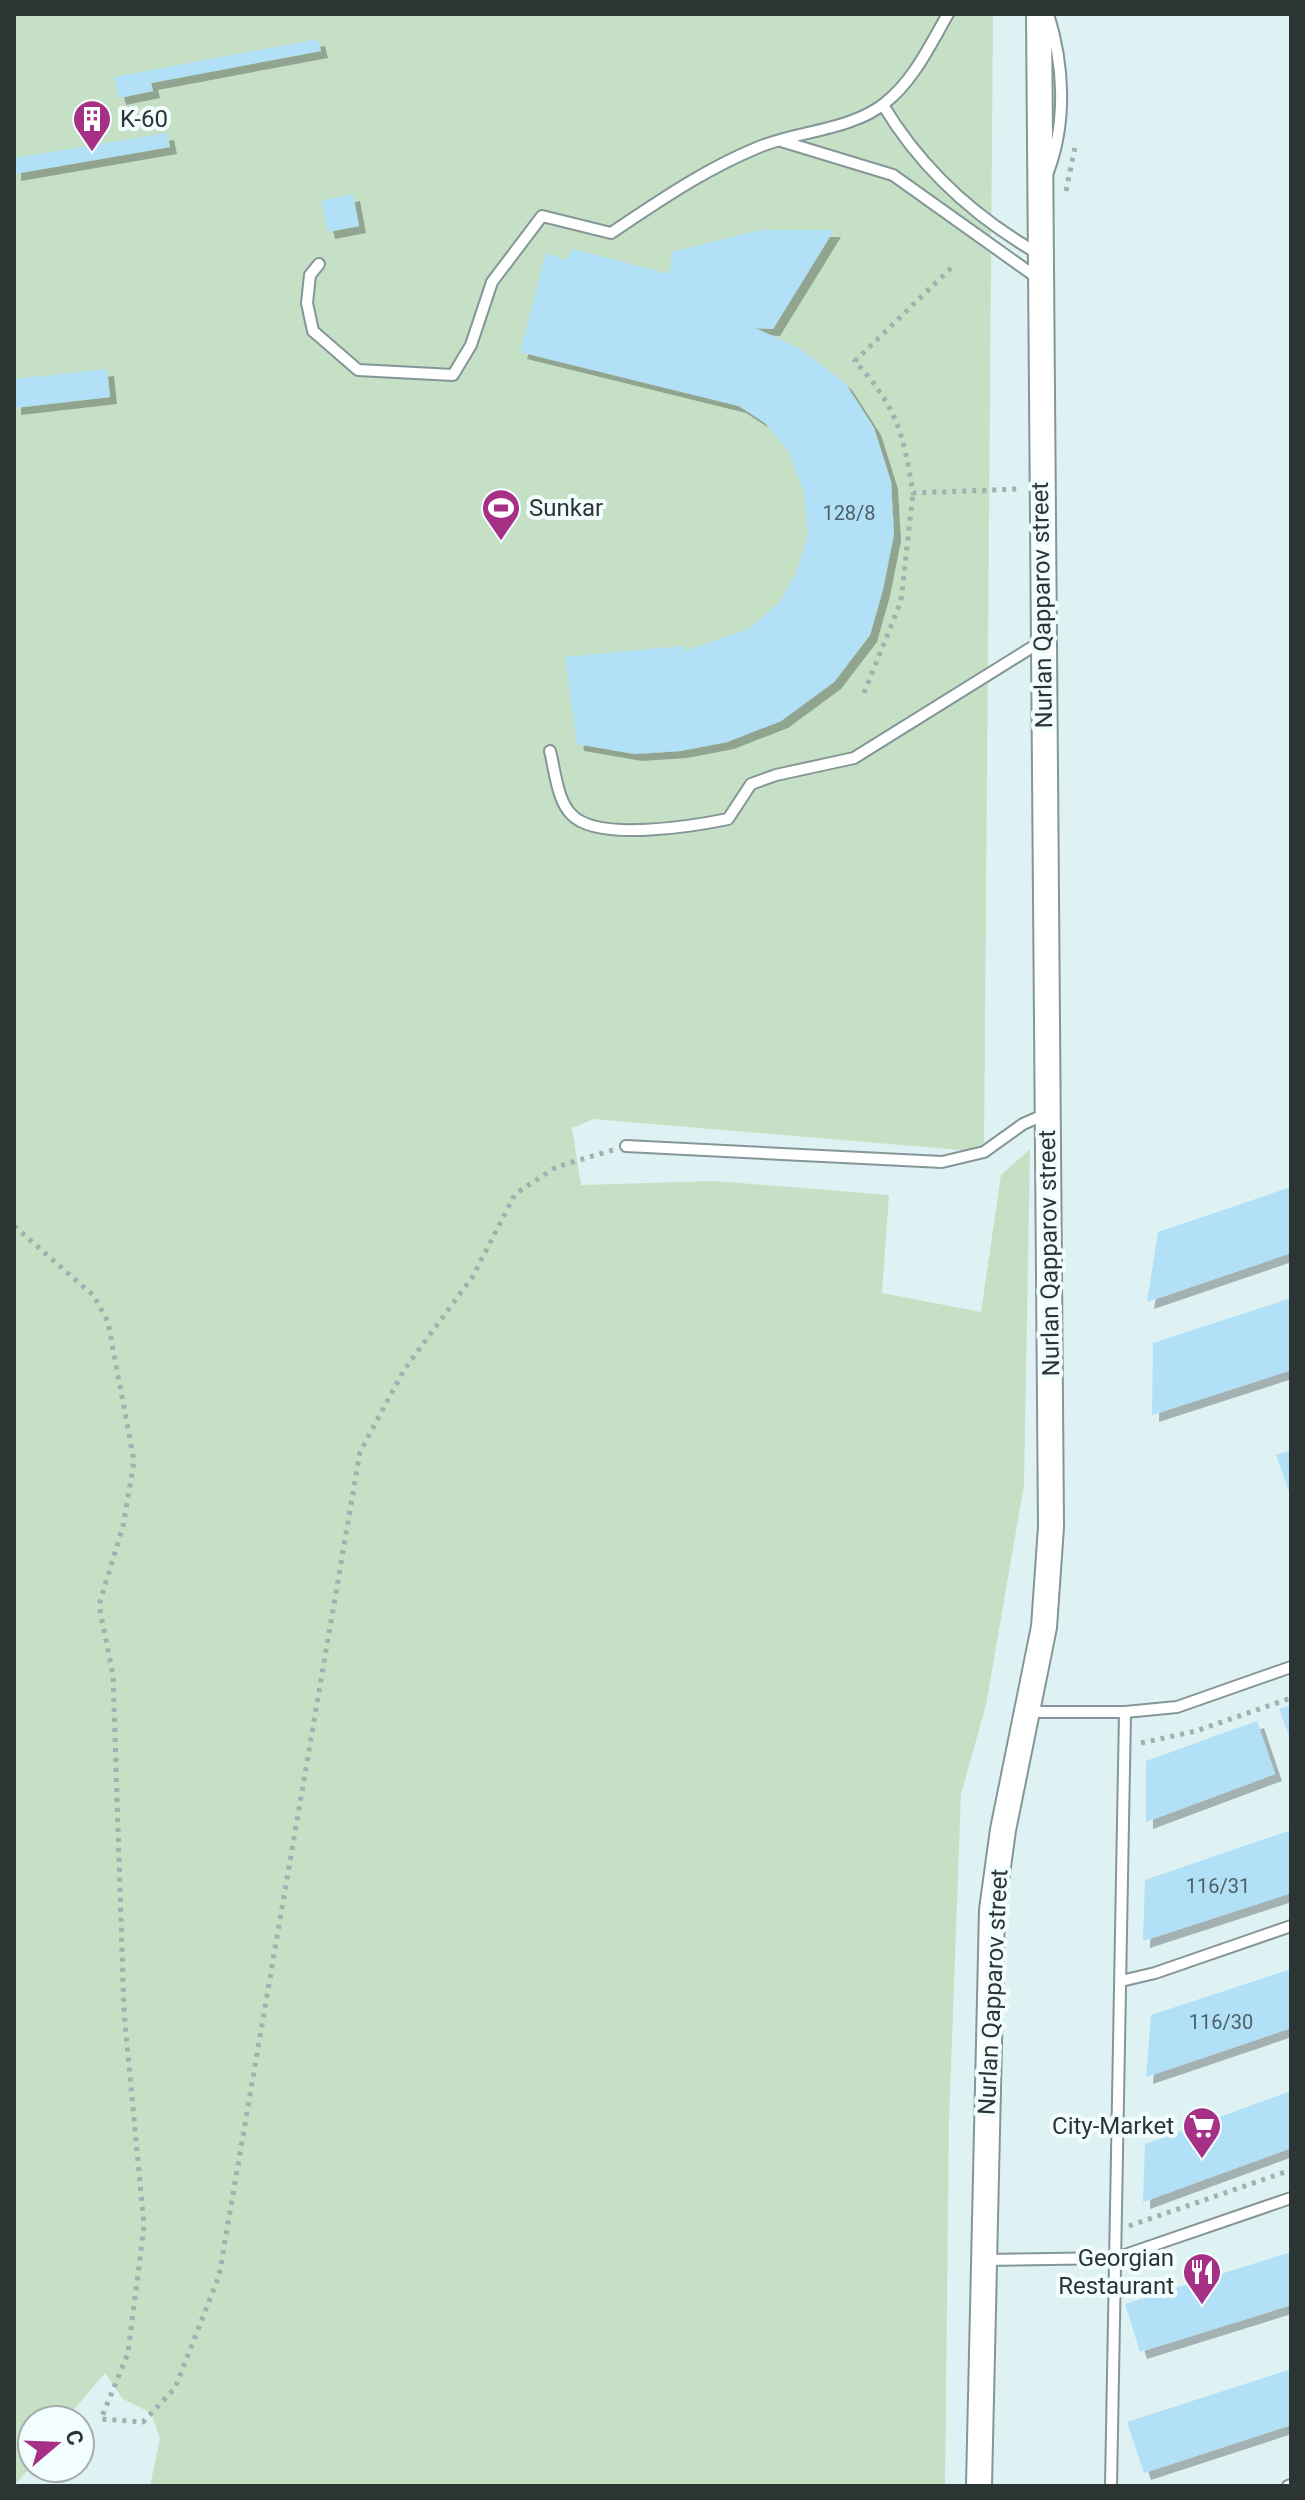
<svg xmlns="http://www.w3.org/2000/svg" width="1305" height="2500" viewBox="0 0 1305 2500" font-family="Roboto,sans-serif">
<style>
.green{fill:#c5e0c5}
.building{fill:#b1e0f7;filter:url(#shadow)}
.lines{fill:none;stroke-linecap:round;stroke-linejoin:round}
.service-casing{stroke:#849697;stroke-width:14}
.tertiary-casing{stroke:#849697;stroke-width:28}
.path{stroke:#a1b0b1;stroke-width:5;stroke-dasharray:4 6;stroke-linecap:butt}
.service{stroke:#fff;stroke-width:10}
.tertiary{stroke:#fff;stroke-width:24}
.labels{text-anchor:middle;stroke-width:8;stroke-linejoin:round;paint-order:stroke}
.number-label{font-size:20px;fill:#4e5f65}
.poi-label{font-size:24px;fill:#2d3434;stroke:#f2fefe;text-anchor:start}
.street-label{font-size:24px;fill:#2d3434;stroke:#f2fefe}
</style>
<defs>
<filter id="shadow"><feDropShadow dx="7" dy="7" stdDeviation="0" flood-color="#0004"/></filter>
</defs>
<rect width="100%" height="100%" fill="#dff2f3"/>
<path class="green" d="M 14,14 L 993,14 L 984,1152 L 594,1119 L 572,1128 L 581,1185 L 715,1181 L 889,1195 L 882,1293 L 981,1312 L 1001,1175 L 1030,1149 L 1024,1485 L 986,1705 L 961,1794 L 949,2120 L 945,2486 L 150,2486 L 160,2438 L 151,2413 L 123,2399 L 105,2373 L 65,2420 L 32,2420 L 32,2465 L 14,2486 Z"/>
<path class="building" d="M 318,39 L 321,51 L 151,83 L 153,91 L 119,98 L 114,77 Z
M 167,133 L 170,147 L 14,174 L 14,158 Z
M 353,194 L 359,226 L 328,232 L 321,201 Z
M 760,230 L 834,230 L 773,329 L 755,328 L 799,348 L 845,383 L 874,428 L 891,482 L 894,534 L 883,589 L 870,635 L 834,682 L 781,721 L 727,742 L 680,751 L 635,754 L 577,744 L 565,657 L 683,646 L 685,651 L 748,629 L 780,602 L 796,574 L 808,535 L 804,492 L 789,452 L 765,423 L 739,406 L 520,352 L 546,253 L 566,260 L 573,249 L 669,274 L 672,252 Z
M 107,369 L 110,397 L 14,408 L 14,379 Z
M 1291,1187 L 1291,1253 L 1147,1302 L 1158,1232 Z
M 1291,1298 L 1291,1370 L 1152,1415 L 1153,1343 Z
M 1291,1450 L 1291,1497 L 1276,1455 Z
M 1291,1705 L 1291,1741 L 1279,1709 Z
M 1257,1721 L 1275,1774 L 1146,1822 L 1146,1761 Z
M 1291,1830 L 1291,1893 L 1143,1941 L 1145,1880 Z
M 1291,1969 L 1291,2028 L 1146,2077 L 1151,2015 Z
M 1291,2091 L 1291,2148 L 1143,2202 L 1145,2144 Z
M 1291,2252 L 1291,2305 L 1140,2352 L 1125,2304 Z
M 1291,2369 L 1291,2425 L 1144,2473 L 1127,2422 Z"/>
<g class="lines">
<g class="service-casing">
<path id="service" d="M 1048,14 C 1064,64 1067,122 1048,172
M 883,105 C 922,170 974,217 1039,254
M 781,141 L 893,175 L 1039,279
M 319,264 L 310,275 L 307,303 L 313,331 L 358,370 L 453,375 L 471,345 L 492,282 L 542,216 L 611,233 C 659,201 705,169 759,147 C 797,131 852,130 885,103 C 914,80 930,45 948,14
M 550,751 C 555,770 557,801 572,815 C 598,842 694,826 728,819 L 751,784 L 776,775 L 854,758 L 1042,641
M 626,1146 L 942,1162 L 984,1152 L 1023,1124 L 1046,1114
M 1028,1712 L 1125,1712 L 1177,1707 L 1291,1667
M 1121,1981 L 1155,1973 L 1291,1926
M 984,2260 L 1116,2258 L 1291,2198
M 1111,2486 L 1125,1712
M 1288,2486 L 1291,2485"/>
</g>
<g class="tertiary-casing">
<path id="tertiary" d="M 979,2486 L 992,1910 L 1003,1830 L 1044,1627 L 1051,1527 L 1039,14"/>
</g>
<path class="path" d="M 1066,191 L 1076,142
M 951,268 L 855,361 C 897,408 903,432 913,493 L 1019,489
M 864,693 L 901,601 L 913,493
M 14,1226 L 94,1296 L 108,1322 L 134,1461 L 123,1526 L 99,1605 L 113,1675 L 124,2012 L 144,2226 L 128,2353 L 101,2419 L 143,2422 L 175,2388 L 219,2276 L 360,1452 L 404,1370 L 473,1276 L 515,1194 L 556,1167 L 613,1150
M 1141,1743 L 1196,1731 L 1291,1698
M 1129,2226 L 1291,2170"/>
<use href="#service" class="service"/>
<use href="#tertiary" class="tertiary"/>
</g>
<defs>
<g id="building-pin" transform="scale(2)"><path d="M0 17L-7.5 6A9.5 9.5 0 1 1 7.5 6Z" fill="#a73087" stroke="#f2fefe"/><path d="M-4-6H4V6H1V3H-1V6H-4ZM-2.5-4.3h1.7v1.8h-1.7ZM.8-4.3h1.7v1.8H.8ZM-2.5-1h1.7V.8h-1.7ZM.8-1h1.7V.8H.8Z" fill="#fff"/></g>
<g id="stadium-pin" transform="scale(2)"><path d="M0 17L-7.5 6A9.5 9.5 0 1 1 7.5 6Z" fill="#a73087" stroke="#f2fefe"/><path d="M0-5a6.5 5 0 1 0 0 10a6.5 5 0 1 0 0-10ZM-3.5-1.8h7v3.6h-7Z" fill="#fff"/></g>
<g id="supermarket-pin" transform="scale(2)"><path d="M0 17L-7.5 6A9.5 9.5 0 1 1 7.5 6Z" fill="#a73087" stroke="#f2fefe"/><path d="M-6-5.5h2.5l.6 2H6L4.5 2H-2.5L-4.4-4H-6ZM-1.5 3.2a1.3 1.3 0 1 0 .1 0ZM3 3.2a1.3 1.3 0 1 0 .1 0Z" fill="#fff"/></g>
<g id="restaurant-pin" transform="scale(2)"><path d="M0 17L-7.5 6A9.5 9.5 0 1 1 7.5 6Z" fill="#a73087" stroke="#f2fefe"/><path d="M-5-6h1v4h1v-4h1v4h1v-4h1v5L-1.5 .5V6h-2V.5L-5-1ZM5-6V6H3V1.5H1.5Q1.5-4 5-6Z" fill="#fff"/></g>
</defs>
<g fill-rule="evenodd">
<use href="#building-pin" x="92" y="119"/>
<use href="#stadium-pin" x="501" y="508"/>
<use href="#supermarket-pin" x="1202" y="2126"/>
<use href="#restaurant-pin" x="1202" y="2272"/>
</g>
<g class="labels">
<g class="number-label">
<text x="849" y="520">128/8</text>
<text x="1218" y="1893">116/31</text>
<text x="1221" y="2029">116/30</text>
</g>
<g class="poi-label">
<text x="120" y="127">K-60</text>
<text x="529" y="516">Sunkar</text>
<text x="1174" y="2134" text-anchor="end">City-Market</text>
<text x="1174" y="2266" text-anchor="end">Georgian<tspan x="1174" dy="28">Restaurant</tspan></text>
</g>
<g class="street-label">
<text transform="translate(1042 605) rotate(-91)" y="8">Nurlan Qapparov street</text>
<text transform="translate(1049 1253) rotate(-91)" y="8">Nurlan Qapparov street</text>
<text transform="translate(993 1992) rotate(-87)" y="8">Nurlan Qapparov street</text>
</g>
</g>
<rect width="1305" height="2500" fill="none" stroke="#2d3434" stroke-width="32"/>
<g transform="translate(56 2444) rotate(71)"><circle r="38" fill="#f2fefe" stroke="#a3adad" stroke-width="2"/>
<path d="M0-6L14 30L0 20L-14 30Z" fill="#a73087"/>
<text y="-12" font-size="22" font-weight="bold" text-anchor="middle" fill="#2d3434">С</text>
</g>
</svg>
